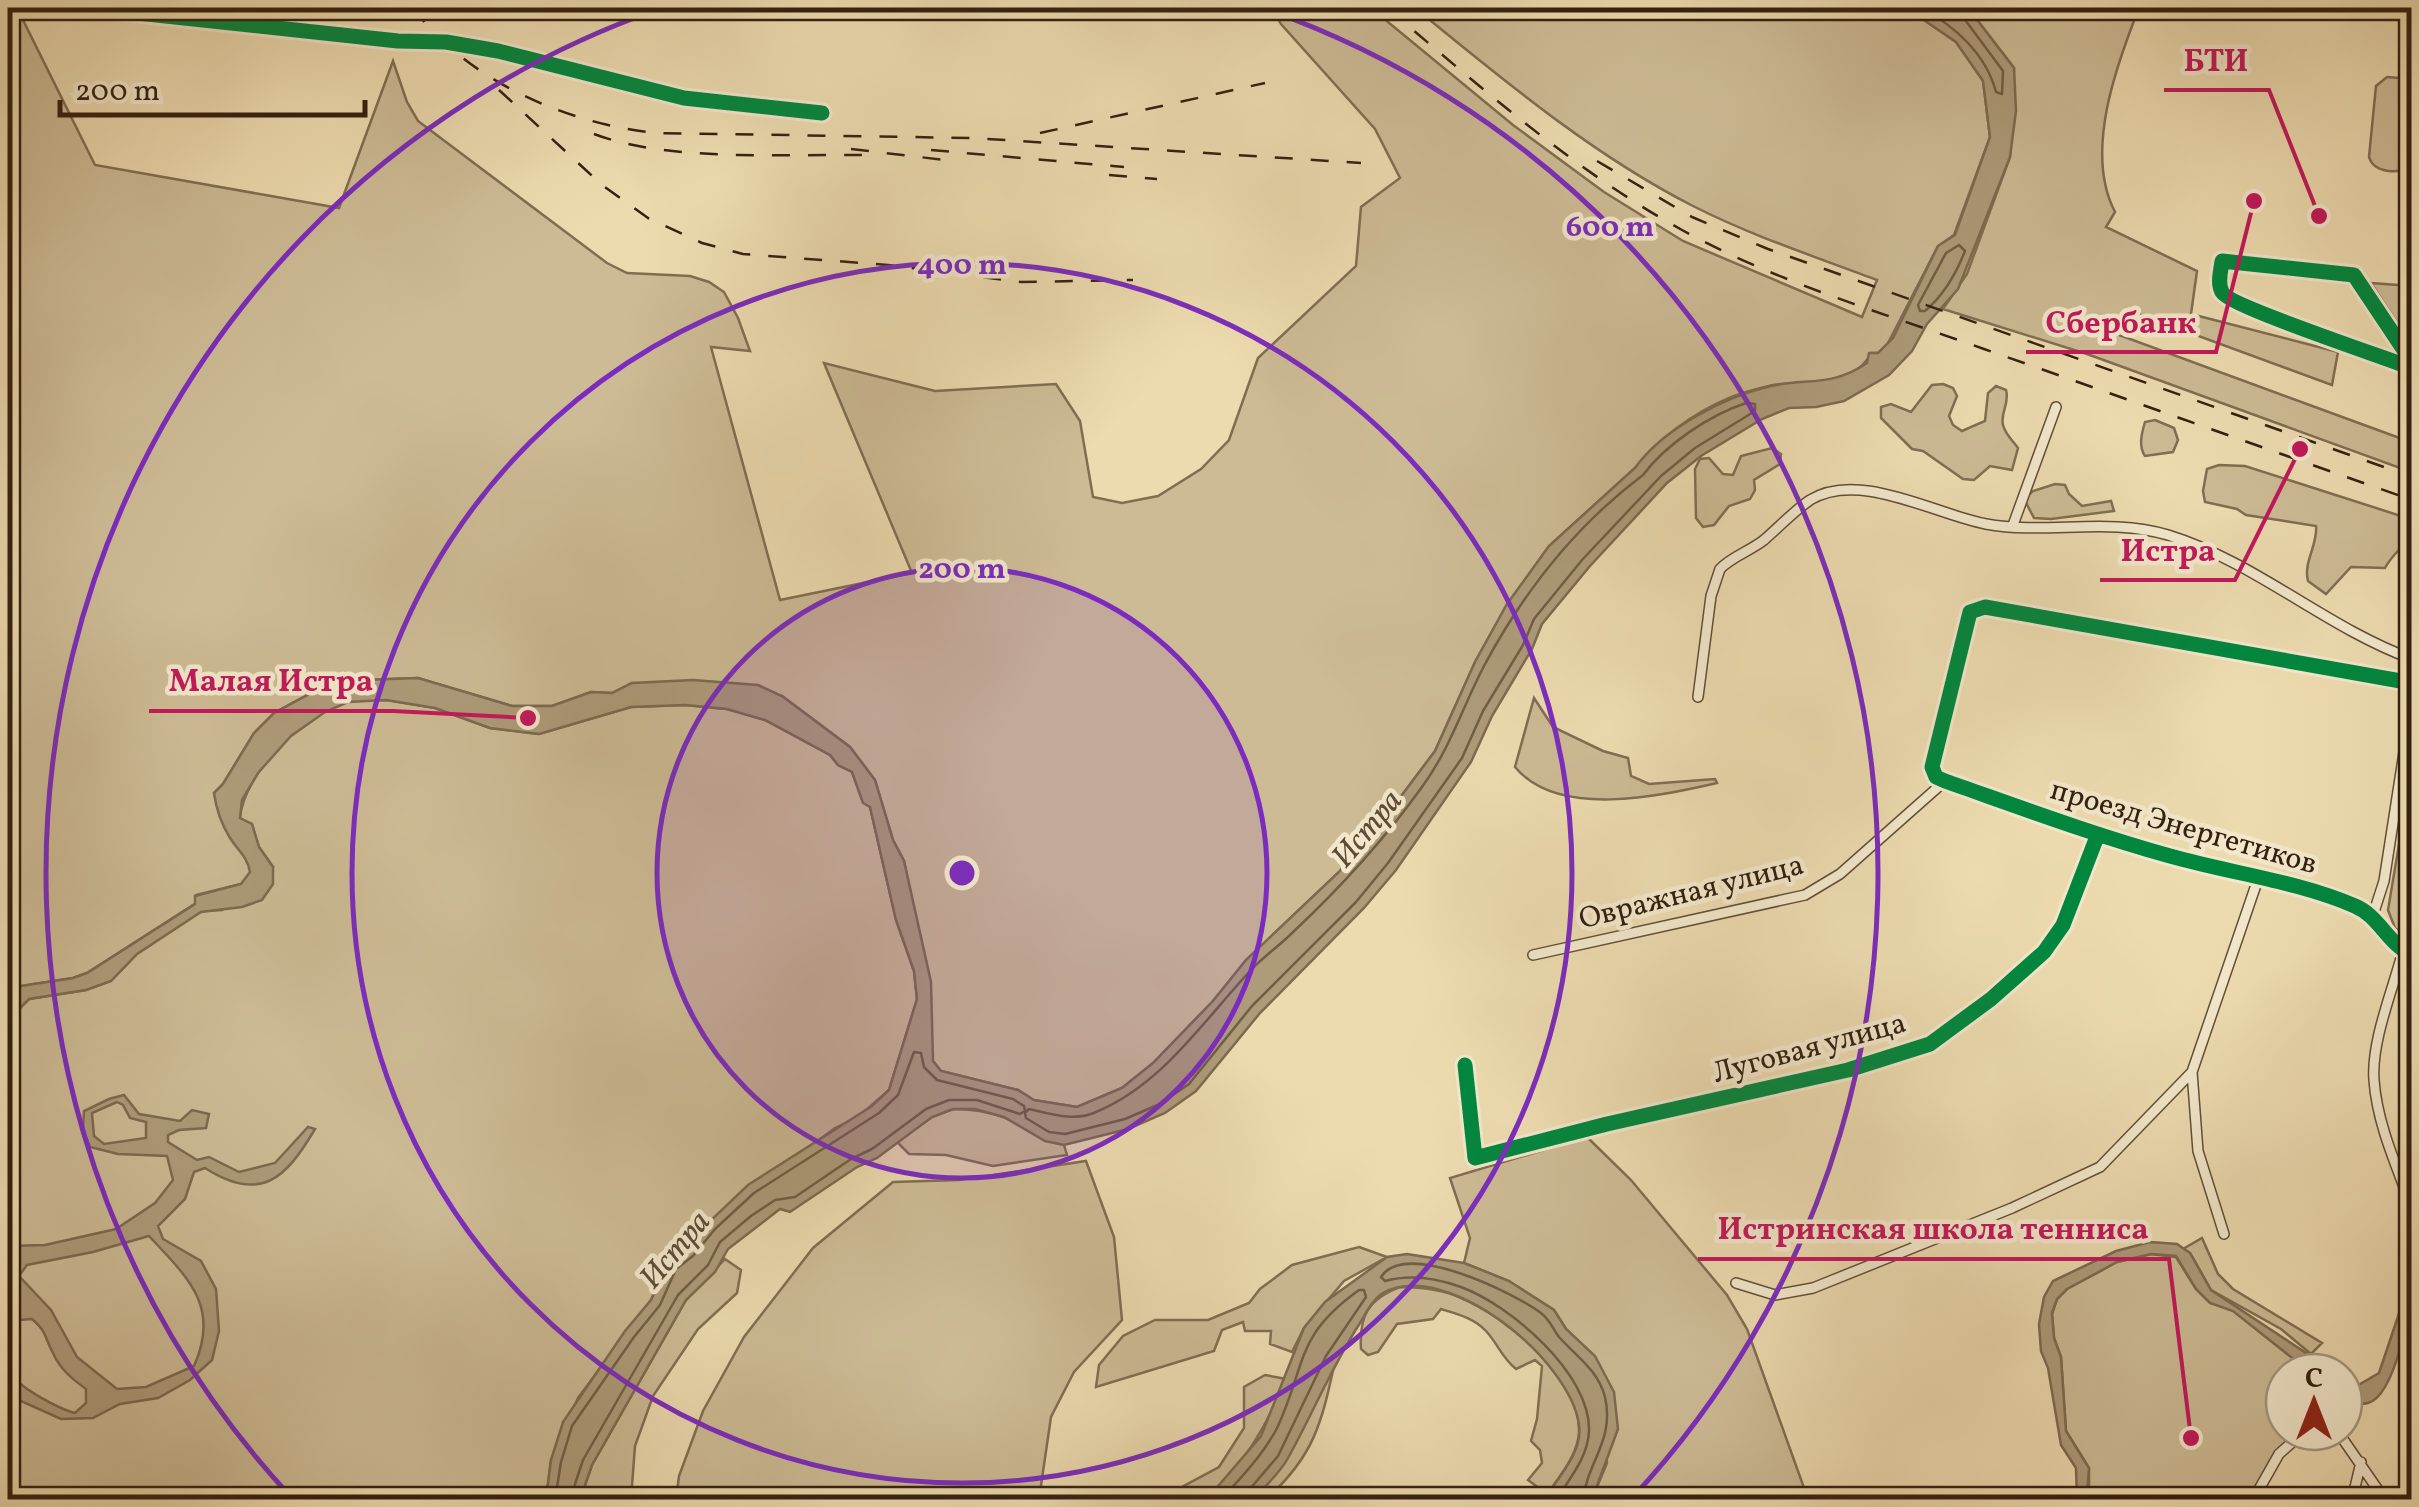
<svg xmlns="http://www.w3.org/2000/svg" width="2419" height="1507" viewBox="0 0 2419 1507" font-family="Vollkorn,serif">
<style>
.green{fill:#cdbb95;stroke:#806e52;stroke-width:2.5}
.water{fill:#ae9b7a;stroke:#7d6a50;stroke-width:2.5;fill-rule:evenodd}
.lines{fill:none;stroke-linecap:round;stroke-linejoin:round}
.shore{stroke:#705e45;stroke-width:2.5}
.minor-casing{stroke:#624f38;stroke-width:12}
.minor{stroke:#f3e8cc;stroke-width:9}
.rail{stroke:#332010;stroke-width:2.5;stroke-dasharray:18 18;stroke-linecap:butt}
.cycleway-casing{stroke:#f3e8cc;stroke-width:21}
.cycleway{stroke:#00873e;stroke-width:15}
.ring{fill:none;stroke:#7b2cbf;stroke-width:5}
.labels{text-anchor:middle;stroke-width:9;stroke-linejoin:round;paint-order:stroke}
.street-label{font-size:30px;fill:#332010;stroke:#f3e8cc}
.water-label{font-size:32px;font-style:italic;fill:#5e4b35;stroke:#f3e8cc}
.centre{fill:#7b2cbf;stroke:#f3e8cc;stroke-width:5}
.ring-label{font-size:30px;text-anchor:middle;font-weight:bold;fill:#7b2cbf;stroke:#f3e8cc;stroke-width:9;stroke-linejoin:round;paint-order:stroke}
.leader{fill:none;stroke:#c2185b;stroke-width:4}
.callout-dot{fill:#c2185b;stroke:#f3e8cc;stroke-width:4}
.callout-label{font-size:32px;text-anchor:middle;font-weight:bold;fill:#c2185b;stroke:#f3e8cc;stroke-width:9;stroke-linejoin:round;paint-order:stroke}
</style>
<rect width="100%" height="100%" fill="#eddbb0"/>
<filter id="stains"><feTurbulence type="fractalNoise" baseFrequency=".002" numOctaves="4"/><feColorMatrix values="0 0 0 0 .2 0 0 0 0 .09 0 0 0 0 .02 0 0 0 .5 -.17"/></filter>
<radialGradient id="worn" r=".72"><stop offset=".6" stop-color="#630" stop-opacity="0"/><stop offset="1" stop-color="#630" stop-opacity=".3"/></radialGradient>
<path class="green" d="M 1272,8 L 1371,8 L 1513,125 L 1604,192 L 1683,241 L 1862,317 L 1877,280 C 1816,257 1752,236 1693,206 C 1593,155 1506,82 1420,12 L 1422,8 L 1896,8 L 1921,18 L 1956,42 L 1983,80 L 1990,137 L 1954,235 L 1938,246 L 1886,347 L 1878,353 L 1871,353 C 1854,388 1805,380 1773,385 C 1760,388 1741,393 1729,398 C 1696,412 1655,440 1635,468 L 1549,546 L 1507,605 L 1475,662 L 1435,751 L 1387,815 L 1339,872 L 1246,960 L 1213,1001 L 1153,1063 L 1122,1088 L 1077,1107 L 1033,1100 L 1018,1090 L 941,1071 L 933,1061 L 919,934 L 904,861 L 893,840 L 875,780 L 850,747 L 782,696 L 632,683 L 612,693 L 591,692 L 552,706 L 512,706 L 418,678 L 333,681 L 274,713 L 254,733 L 223,784 L 214,793 L 231,839 L 248,857 L 251,872 L 241,884 L 196,895 L 196,903 L 87,973 L 73,978 L 8,988 L 8,11 L 20,14 L 95,165 L 339,208 L 393,61 L 407,102 L 418,121 L 607,263 L 627,273 L 690,276 L 709,282 L 724,292 L 738,318 L 750,351 L 711,347 L 780,600 L 912,573 L 824,363 L 935,391 L 1056,384 L 1080,421 L 1093,497 L 1122,503 L 1158,496 L 1201,469 L 1229,440 L 1258,358 L 1356,266 L 1361,207 L 1400,178 L 1375,129 L 1281,24 Z
M 1968,8 L 2139,8 C 2116,66 2084,153 2115,212 L 2106,227 L 2197,271 L 2191,314 L 2338,352 L 2332,385 L 2128,310 L 2119,335 L 2405,440 L 2406,447 L 2411,450 L 2411,472 L 2087,354 L 1943,309 L 1967,274 L 2010,157 L 2014,68 Z
M 2387,77 L 2411,79 L 2411,168 C 2398,173 2374,174 2369,157 L 2376,86 Z
M 2371,283 L 2411,286 L 2411,326 L 2402,330 Z
M 1943,384 L 1953,388 L 1957,396 L 1949,416 L 1953,425 L 1962,431 L 1985,421 L 1988,393 L 1996,386 L 2006,390 C 2010,404 2000,412 2003,425 C 2005,434 2013,441 2018,448 L 2012,470 L 1990,466 L 1974,480 L 1963,479 L 1923,451 L 1912,449 L 1881,418 L 1881,407 L 1891,404 L 1911,412 L 1932,385 Z
M 2155,420 L 2174,428 L 2178,440 L 2173,452 L 2145,456 C 2138,446 2142,432 2145,422 Z
M 1772,448 L 1781,454 L 1780,464 L 1754,480 L 1755,490 L 1750,499 L 1729,506 L 1714,525 L 1703,527 L 1696,518 L 1695,469 L 1700,459 L 1709,458 L 1723,474 L 1733,475 L 1741,456 Z
M 2219,465 L 2245,466 L 2398,515 L 2411,532 C 2406,546 2392,554 2385,568 L 2351,567 L 2326,594 L 2308,581 C 2303,562 2318,545 2316,526 L 2246,515 L 2237,509 L 2205,502 L 2203,491 L 2207,469 Z
M 2055,484 L 2065,485 L 2069,494 L 2082,506 L 2111,501 L 2114,511 L 2051,519 L 2034,518 L 2024,499 L 2033,491 Z
M 1534,698 L 1553,727 L 1603,751 L 1628,758 L 1631,776 L 1649,784 L 1715,779 L 1717,783 C 1660,796 1558,819 1515,767 Z
M 386,700 L 435,708 L 490,728 L 539,734 L 631,707 L 685,705 L 727,709 L 765,720 L 830,755 L 838,765 L 852,772 L 863,802 L 870,807 L 896,920 L 914,971 L 917,999 L 889,1090 L 857,1118 L 835,1128 L 708,1223 L 687,1249 L 667,1264 L 651,1300 L 578,1398 L 551,1460 L 546,1499 L 8,1500 L 8,1011 L 19,1009 L 29,999 L 86,990 L 111,981 L 137,954 L 201,911 L 222,910 L 273,867 L 259,847 L 252,825 L 240,818 C 244,773 304,713 347,702 C 359,699 374,701 386,700 Z
M 2402,826 L 2411,827 L 2404,884 L 2411,915 L 2411,940 L 2395,928 L 2388,910 Z
M 953,1109 C 970,1109 986,1111 1003,1117 C 1025,1125 1040,1140 1064,1145 L 1067,1155 L 993,1166 L 946,1155 L 909,1154 L 897,1142 L 932,1117 Z
M 1587,1137 L 1631,1180 L 1727,1295 L 1747,1329 L 1808,1499 L 1592,1499 L 1607,1463 L 1595,1357 L 1566,1329 L 1554,1310 L 1509,1281 L 1464,1263 L 1470,1238 L 1450,1178 Z
M 1086,1161 L 1114,1237 L 1122,1320 L 1074,1372 L 1051,1417 L 1039,1499 L 676,1499 L 679,1476 L 703,1411 L 744,1337 L 813,1248 L 893,1182 L 959,1180 Z
M 2202,1238 L 2218,1274 L 2233,1289 L 2322,1343 L 2311,1354 L 2281,1329 L 2211,1290 L 2190,1253 L 2183,1249 Z
M 1359,1247 L 1387,1257 L 1344,1281 L 1304,1328 L 1292,1352 L 1270,1344 L 1271,1331 L 1245,1331 L 1243,1322 L 1222,1330 L 1214,1351 L 1096,1387 L 1099,1365 L 1123,1336 L 1155,1320 L 1208,1320 L 1249,1303 L 1260,1289 L 1292,1265 Z
M 2151,1254 L 2176,1257 L 2196,1289 L 2210,1303 L 2233,1310 L 2310,1372 L 2284,1372 L 2284,1432 L 2296,1432 L 2276,1456 L 2250,1499 L 2089,1499 L 2089,1468 L 2066,1431 L 2061,1357 L 2054,1338 L 2052,1314 L 2057,1299 L 2067,1289 L 2117,1262 Z
M 725,1259 L 741,1270 L 737,1293 L 698,1329 L 653,1396 L 635,1446 L 631,1499 L 585,1500 L 585,1485 L 592,1465 L 686,1300 Z
M 1400,1287 C 1420,1287 1441,1289 1461,1298 C 1506,1317 1581,1377 1579,1432 C 1578,1456 1557,1479 1544,1499 L 1539,1488 L 1528,1480 L 1542,1463 L 1540,1450 L 1531,1441 L 1537,1419 L 1542,1366 L 1535,1360 L 1516,1369 C 1502,1358 1498,1344 1486,1331 C 1474,1318 1457,1314 1441,1309 L 1433,1319 L 1397,1324 L 1378,1352 L 1368,1355 L 1361,1349 C 1359,1316 1368,1299 1400,1287 Z
M 1335,1361 C 1322,1422 1314,1457 1266,1499 L 1254,1500 Z
M 1265,1375 L 1286,1379 C 1267,1426 1244,1464 1207,1500 L 1165,1500 L 1167,1495 L 1219,1467 L 1244,1428 L 1244,1387 Z"/>
<path class="water" d="M 1896,8 L 1968,8 L 2014,68 L 2016,111 L 2010,157 L 1958,289 L 1927,324 L 1912,351 L 1889,375 L 1844,401 L 1816,407 L 1789,408 L 1762,419 L 1701,456 L 1667,483 L 1590,566 L 1542,624 L 1532,649 L 1492,716 L 1471,762 L 1396,870 L 1364,908 L 1260,1013 L 1196,1091 L 1165,1113 L 1128,1129 L 1064,1145 L 1045,1141 L 1004,1117 L 975,1109 L 953,1109 L 932,1117 L 877,1158 L 857,1167 L 790,1212 L 780,1209 L 728,1249 L 715,1272 L 686,1300 L 592,1465 L 585,1485 L 585,1499 L 546,1499 L 551,1460 L 563,1422 L 625,1331 L 651,1300 L 670,1260 L 687,1249 L 708,1223 L 748,1185 L 872,1106 L 889,1090 L 917,999 L 914,971 L 896,920 L 870,807 L 863,803 L 852,772 L 838,765 L 830,755 L 765,720 L 727,709 L 685,705 L 631,707 L 539,734 L 490,728 L 435,708 L 386,700 L 348,702 L 325,712 L 291,736 L 258,773 L 242,800 L 240,818 L 252,824 L 259,847 L 273,867 L 273,884 L 262,900 L 242,907 L 201,912 L 137,954 L 111,981 L 86,990 L 29,999 L 19,1009 L 8,1011 L 8,988 L 73,978 L 87,973 L 195,904 L 195,896 L 241,884 L 250,872 C 247,856 239,852 230,838 C 222,825 216,808 214,793 L 223,784 L 254,733 L 274,713 L 334,681 L 418,678 L 512,706 L 552,706 L 591,692 L 612,693 L 632,683 L 693,680 L 758,685 L 782,696 L 850,747 L 875,780 L 893,840 L 904,861 L 931,982 L 933,1061 L 941,1071 L 1018,1090 L 1034,1100 L 1077,1107 L 1122,1088 L 1153,1063 L 1213,1001 L 1246,960 L 1339,872 L 1387,815 L 1435,751 L 1475,662 L 1507,604 L 1549,546 L 1635,468 C 1664,428 1726,396 1771,386 C 1808,378 1832,387 1867,363 L 1869,353 L 1878,353 L 1893,338 L 1938,246 L 1955,235 L 1990,137 L 1983,81 L 1956,42 L 1921,18 Z
M 124,1095 L 139,1114 L 180,1121 L 192,1110 L 209,1114 L 206,1128 L 179,1130 L 168,1135 L 168,1142 L 197,1160 L 209,1157 L 239,1172 L 275,1163 L 308,1127 L 315,1129 C 286,1178 261,1204 205,1168 L 194,1172 L 185,1199 L 158,1226 L 163,1239 L 201,1261 L 216,1289 L 219,1331 L 212,1360 L 190,1380 L 158,1398 L 120,1404 L 93,1418 L 61,1419 L 14,1398 L 8,1391 L 8,1352 C 8,1360 8,1369 13,1376 C 22,1389 59,1409 75,1413 L 86,1403 L 86,1389 C 72,1379 60,1369 53,1353 C 44,1336 47,1332 32,1319 L 19,1320 L 12,1331 L 13,1345 L 8,1349 L 8,1246 L 45,1245 L 116,1229 L 155,1203 L 173,1180 L 167,1156 L 118,1154 L 90,1147 L 83,1130 L 84,1111 L 109,1099 ZM 117,1102 L 123,1105 L 130,1118 L 146,1122 L 146,1138 L 104,1144 L 94,1136 L 92,1113 ZM 149,1236 C 187,1277 221,1306 194,1366 L 146,1387 L 117,1389 L 77,1357 L 51,1310 L 19,1276 L 27,1265 L 93,1252 Z
M 2150,1242 L 2177,1244 L 2190,1253 L 2211,1290 L 2315,1359 L 2324,1372 L 2310,1372 L 2233,1311 L 2210,1303 L 2196,1289 L 2176,1256 L 2151,1254 L 2117,1262 L 2067,1289 L 2057,1299 L 2052,1313 L 2054,1338 L 2061,1357 L 2066,1431 L 2089,1468 L 2087,1494 L 2090,1499 L 2077,1499 L 2076,1468 L 2061,1445 L 2048,1368 L 2041,1351 L 2039,1324 L 2044,1297 L 2053,1281 L 2116,1251 Z
M 1407,1254 L 1464,1263 L 1509,1281 L 1554,1310 L 1566,1329 L 1595,1356 L 1614,1392 L 1618,1429 L 1592,1499 L 1544,1499 C 1558,1478 1583,1452 1579,1425 C 1571,1361 1448,1258 1383,1293 C 1373,1299 1366,1313 1360,1323 C 1332,1366 1313,1413 1288,1458 C 1280,1473 1265,1486 1254,1499 L 1207,1499 L 1261,1436 L 1304,1328 L 1325,1302 L 1387,1257 Z
M 2411,1278 C 2412,1304 2396,1395 2368,1403 C 2361,1405 2351,1403 2344,1403 L 2344,1390 L 2350,1390 L 2379,1373 Z"/>
<g class="lines">
<path class="shore" d="M 1921,8 C 1955,26 1986,54 1996,92 L 2002,94 L 2003,71 L 1963,17 L 1961,8
M 1959,245 L 1965,251 C 1956,274 1944,295 1925,311 L 1920,311 L 1918,305 L 1946,253 Z
M 1746,403 L 1755,404 L 1755,411 L 1695,448 L 1661,476 L 1582,560 L 1534,619 L 1523,645 L 1483,711 L 1462,758 L 1388,863 L 1356,902 L 1252,1006 L 1189,1084 L 1160,1104 L 1125,1119 L 1065,1134 L 1049,1132 L 1026,1118 L 1025,1113 L 1029,1109 C 1051,1114 1075,1122 1096,1112 C 1162,1085 1204,1020 1251,970 C 1263,957 1278,947 1291,934 C 1338,890 1384,840 1422,787 C 1451,747 1462,708 1484,666 C 1524,591 1575,526 1643,475 C 1666,444 1710,415 1746,403 Z
M 555,1500 L 561,1462 L 572,1426 L 634,1337 L 660,1305 L 676,1269 L 693,1256 L 715,1229 L 754,1193 L 879,1113 L 898,1095 L 914,1052 L 921,1053 L 924,1067 L 937,1080 L 1013,1099 L 1024,1106 L 1025,1111 L 1020,1114 L 977,1100 L 949,1100 L 926,1109 L 872,1149 L 851,1159 L 795,1197 L 775,1200 L 751,1216 L 720,1242 L 708,1265 L 678,1295 L 583,1460 L 575,1484 L 575,1500
M 1221,1500 C 1241,1477 1265,1453 1278,1426 C 1307,1362 1295,1336 1359,1290 L 1364,1290 L 1366,1297 L 1326,1356 L 1278,1456 L 1249,1490 L 1247,1500
M 1556,1500 C 1570,1478 1588,1457 1589,1431 C 1591,1374 1510,1305 1461,1287 C 1436,1278 1410,1274 1385,1281 L 1381,1277 C 1405,1239 1514,1293 1541,1313 C 1550,1320 1553,1329 1559,1337 C 1576,1356 1598,1370 1605,1397 C 1615,1440 1587,1462 1583,1500"/>
<g class="minor-casing">
<path id="minor" d="M 91,8 L 398,41 L 446,42 L 498,51 L 684,98 L 822,113
M 2412,362 L 2354,275 L 2222,261 C 2221,270 2217,283 2222,292 C 2229,306 2384,357 2412,368
M 2013,525 L 2056,407
M 2412,683 L 1985,607 L 1970,612 L 1932,767 L 1936,777 L 1945,781 C 2019,807 2094,835 2170,856 C 2230,873 2297,881 2355,906 C 2379,916 2388,944 2412,955
M 1698,697 L 1711,596 L 1720,569 C 1731,557 1750,551 1764,540 C 1779,527 1794,511 1810,500 C 1859,470 1934,514 1986,524 C 2046,535 2108,517 2168,535 C 2256,562 2325,627 2412,659
M 2373,915 L 2384,881 L 2412,701
M 2403,951 C 2393,989 2371,1042 2374,1080 C 2377,1124 2397,1167 2412,1208
M 1533,955 L 1805,895 L 1840,874 L 1945,781
M 1465,1065 L 1475,1158 L 1607,1124 L 1848,1070 L 1930,1044 L 1991,999 L 2044,952 L 2063,925 L 2098,834
M 2192,1072 L 2198,1151 L 2224,1234
M 2407,1233 L 2412,1217
M 1736,1283 L 1775,1295 L 1813,1288 L 2012,1208 L 2100,1167 L 2192,1072 L 2258,879
M 2338,1432 L 2385,1500
M 2253,1500 L 2279,1454 L 2304,1432
M 2352,1500 L 2361,1462"/>
</g>
<use href="#minor" class="minor"/>
<path class="rail" d="M 413,8 C 469,82 566,123 655,133 L 973,138 L 1361,163
M 1387,8 C 1481,87 1573,170 1682,230 C 1776,282 1883,313 1984,349 C 2127,399 2269,450 2412,500
M 499,90 L 602,185 L 648,218 L 702,243 L 743,254 L 888,265 L 1021,282 L 1133,280
M 1040,133 L 1265,83
M 594,134 C 668,162 782,154 863,155
M 851,149 L 945,160
M 931,150 L 1124,167
M 1597,161 L 1692,217 L 1768,249 L 2412,477
M 1109,175 L 1157,179"/>
<g class="cycleway-casing">
<path id="cycleway" d="M 91,8 L 398,41 L 446,42 L 498,51 L 684,98 L 822,113
M 2412,362 L 2354,275 L 2222,261 C 2221,270 2217,283 2222,292 C 2229,306 2384,357 2412,368
M 2412,683 L 1985,607 L 1970,612 L 1932,767 L 1936,777 L 1945,781 C 2019,807 2094,835 2170,856 C 2230,873 2297,881 2355,906 C 2379,916 2388,944 2412,955
M 1465,1065 L 1475,1158 L 1607,1124 L 1848,1070 L 1930,1044 L 1991,999 L 2044,952 L 2063,925 L 2098,834"/>
</g>
<use href="#cycleway" class="cycleway"/>
</g>
<circle cx="962" cy="873" r="305" fill="#7b2cbf" fill-opacity=".12"/>
<g class="ring">
<circle cx="962" cy="873" r="305"/>
<circle cx="962" cy="873" r="610"/>
<path d="M292 1498A916 916 0 0 1 656 10M1268 10A916 916 0 0 1 1632 1498"/>
</g>
<g class="labels">
<g class="street-label">
<text transform="translate(2184 826) rotate(16)" y="10">проезд Энергетиков</text>
<text transform="translate(1691 891) rotate(-14)" y="10">Овражная улица</text>
<text transform="translate(1809 1047) rotate(-15)" y="10">Луговая улица</text>
</g>
<g class="water-label">
<text transform="translate(1366 828) rotate(-50)" y="11">Истра</text>
<text transform="translate(674 1249) rotate(-50)" y="11">Истра</text>
</g>
</g>
<circle cx="962" cy="873" r="15" class="centre"/>
<g class="ring-label">
<text x="1610" y="236">600 m</text>
<text x="962" y="274">400 m</text>
<text x="962" y="578">200 m</text>
</g>
<path class="leader" d="M2319 216L2269 90H2164M2254 201L2216 352H2026M2300 449L2235 580H2100M528 718L393 711H149M2191 1438L2169 1259H1698"/>
<g class="callout-dot">
<circle cx="2319" cy="216" r="10"/>
<circle cx="2254" cy="201" r="10"/>
<circle cx="2300" cy="449" r="10"/>
<circle cx="528" cy="718" r="10"/>
<circle cx="2191" cy="1438" r="10"/>
</g>
<g class="callout-label">
<text x="2216" y="71">БТИ</text>
<text x="2121" y="333">Сбербанк</text>
<text x="2168" y="561">Истра</text>
<text x="271" y="691">Малая Истра</text>
<text x="1933" y="1239">Истринская школа тенниса</text>
</g>
<rect width="2419" height="1507" fill="none" stroke="#eddbb0" stroke-width="40"/>
<rect x="10" y="10" width="2399" height="1487" fill="none" stroke="#332010" stroke-width="5"/>
<rect x="20" y="20" width="2379" height="1467" fill="none" stroke="#332010" stroke-width="2.5"/>
<g transform="translate(2314 1402)"><circle r="48" fill="#f3e8cc" stroke="#a69881" stroke-width="2.5"/>
<path d="M0-8L18 38L0 25L-18 38Z" fill="#8f2418"/>
<text y="-15" font-size="28" font-weight="bold" text-anchor="middle" fill="#332010">С</text>
</g>
<path d="M60 100v15h305v-15" fill="none" stroke="#332010" stroke-width="5"/>
<text x="75" y="100" font-size="30" fill="#332010" stroke="#f3e8cc" stroke-width="8" paint-order="stroke">200 m</text>
<rect width="100%" height="100%" filter="url(#stains)"/>
<rect width="100%" height="100%" fill="url(#worn)"/>
</svg>
